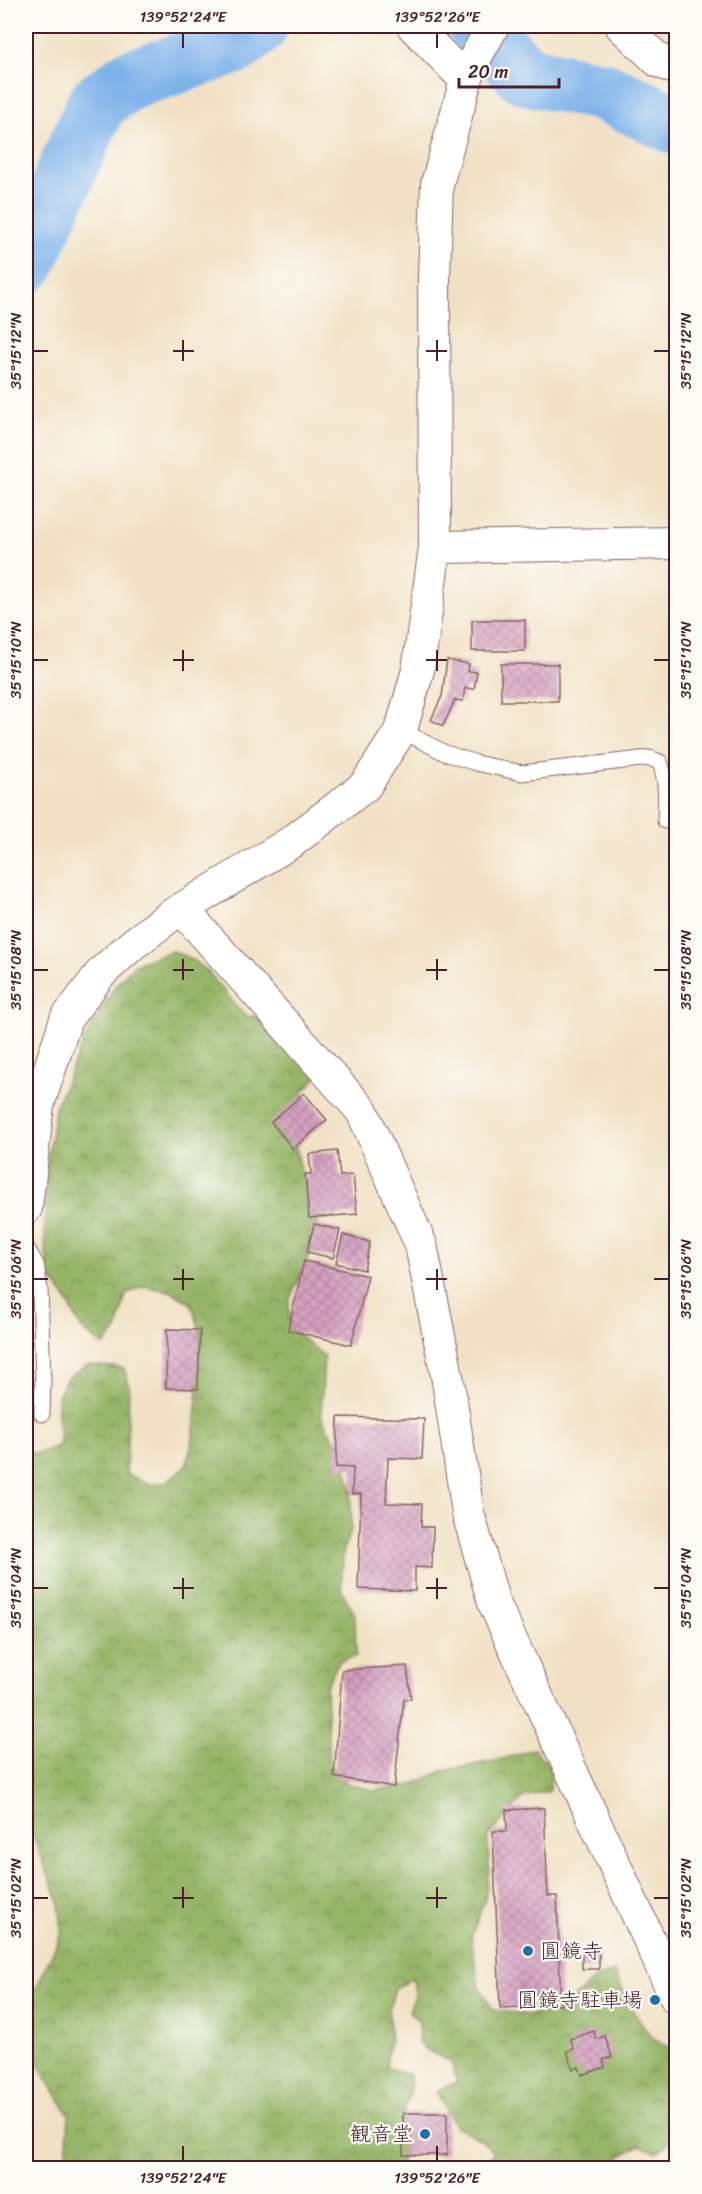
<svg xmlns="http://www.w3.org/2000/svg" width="702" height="2194" viewBox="0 0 702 2194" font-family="Sriracha,'Klee One',sans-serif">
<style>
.forest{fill:url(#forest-crowns);stroke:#706a4a;stroke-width:1.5}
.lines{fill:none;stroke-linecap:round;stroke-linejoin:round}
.river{stroke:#7cb1ea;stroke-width:60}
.building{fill:url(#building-cross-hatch)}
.service-casing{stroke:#846361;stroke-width:17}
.minor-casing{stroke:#846361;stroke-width:34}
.tertiary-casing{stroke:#846361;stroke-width:35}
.service{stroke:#fff;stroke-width:15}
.minor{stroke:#fff;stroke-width:32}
.tertiary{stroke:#fff;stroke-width:33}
.ticks{fill:none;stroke:#4a1f2b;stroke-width:2}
.poi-dot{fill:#1f6fb2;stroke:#fdfcf7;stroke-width:2}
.labels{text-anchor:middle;stroke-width:4.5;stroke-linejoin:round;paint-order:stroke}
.poi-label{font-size:21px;fill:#4a1f2b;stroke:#fdfcf7;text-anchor:end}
.neatline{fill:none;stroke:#4a1f2b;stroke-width:2}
.ticks-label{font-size:15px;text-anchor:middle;fill:#4a1f2b}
</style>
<defs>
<pattern id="forest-crowns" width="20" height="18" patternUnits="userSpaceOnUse" patternTransform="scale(1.5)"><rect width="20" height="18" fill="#96b568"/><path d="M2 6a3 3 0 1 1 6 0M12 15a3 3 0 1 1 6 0" fill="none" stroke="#7c9356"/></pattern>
<pattern id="building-cross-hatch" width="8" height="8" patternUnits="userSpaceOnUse" patternTransform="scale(1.5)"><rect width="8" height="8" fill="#d6a1c1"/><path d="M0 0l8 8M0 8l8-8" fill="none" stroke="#b0839d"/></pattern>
</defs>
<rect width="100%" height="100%" fill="#fdfcf7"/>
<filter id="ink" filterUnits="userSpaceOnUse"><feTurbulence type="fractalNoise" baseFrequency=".0167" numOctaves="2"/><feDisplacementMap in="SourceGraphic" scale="12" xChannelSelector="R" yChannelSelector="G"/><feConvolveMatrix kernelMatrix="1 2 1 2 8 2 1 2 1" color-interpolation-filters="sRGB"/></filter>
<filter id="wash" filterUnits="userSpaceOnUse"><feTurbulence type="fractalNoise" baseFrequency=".008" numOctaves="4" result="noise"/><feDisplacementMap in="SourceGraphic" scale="24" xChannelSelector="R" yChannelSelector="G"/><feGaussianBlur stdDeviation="1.35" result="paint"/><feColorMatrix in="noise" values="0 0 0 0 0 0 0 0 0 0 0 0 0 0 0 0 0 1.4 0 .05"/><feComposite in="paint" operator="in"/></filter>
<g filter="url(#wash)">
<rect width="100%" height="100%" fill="#f1e1c4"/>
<path class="forest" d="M 172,951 L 190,958 L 207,971 L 245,1016 L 268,1017 L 319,1075 L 304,1091 L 295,1107 L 294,1138 L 302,1177 L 318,1209 L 318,1234 L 289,1301 L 290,1328 L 324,1356 L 321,1416 L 343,1456 L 351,1489 L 351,1530 L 344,1547 L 341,1589 L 355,1615 L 356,1656 L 339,1661 L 326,1687 L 329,1765 L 348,1784 L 373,1790 L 410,1786 L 442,1771 L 499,1760 L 534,1749 L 551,1768 L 550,1791 L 523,1797 L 488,1836 L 489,1869 L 485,1899 L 471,1937 L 479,1986 L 493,2010 L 531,2015 L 571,2001 L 595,1978 L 614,1972 L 633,2011 L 652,2038 L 676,2052 L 676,2106 L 667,2115 L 673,2140 L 657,2152 L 639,2145 L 620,2157 L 615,2168 L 472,2168 L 484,2166 L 494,2152 L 480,2139 L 455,2126 L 436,2091 L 457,2082 L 451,2062 L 431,2052 L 418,2043 L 419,2022 L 409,2011 L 415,1996 L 413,1978 L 395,1988 L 389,2010 L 390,2037 L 386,2067 L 410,2075 L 410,2094 L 403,2113 L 403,2155 L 399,2168 L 69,2168 L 66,2158 L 69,2115 L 31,2053 L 26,2048 L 26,1995 L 36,1988 L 62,1933 L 59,1902 L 26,1817 L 26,1451 L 38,1454 L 60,1445 L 57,1400 L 66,1379 L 88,1365 L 124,1368 L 129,1385 L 126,1474 L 152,1485 L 166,1482 L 186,1466 L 193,1438 L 198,1389 L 200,1330 L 191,1303 L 170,1291 L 143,1286 L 126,1294 L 117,1330 L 103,1346 L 81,1328 L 67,1300 L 49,1276 L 45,1243 L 45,1218 L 47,1165 L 55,1108 L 83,1042 L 116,985 L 135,964 Z"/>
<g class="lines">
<path class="river" d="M 478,26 L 525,75 L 604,92 L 676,125
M 26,263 L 97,103 L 129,80 L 236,44 L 258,26"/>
</g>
<g id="blocks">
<path class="building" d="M 472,620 L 525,620 L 525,651 L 472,651 Z
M 447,660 L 469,664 L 468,671 L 477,672 L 474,689 L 465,688 L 463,701 L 455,700 L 443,726 L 431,720 L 442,696 Z
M 501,664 L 558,664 L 558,701 L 501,701 Z
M 304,1093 L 327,1120 L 293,1149 L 271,1122 Z
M 337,1151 L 340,1176 L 353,1175 L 357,1214 L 309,1218 L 305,1174 L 311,1174 L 309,1154 Z
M 314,1224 L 340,1230 L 333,1258 L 307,1252 Z
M 343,1235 L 370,1242 L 364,1270 L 336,1263 Z
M 304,1261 L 368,1276 L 351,1345 L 288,1330 Z
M 167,1329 L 200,1330 L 198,1389 L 166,1388 Z
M 338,1417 L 424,1419 L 422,1459 L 388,1458 L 386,1503 L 422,1504 L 421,1527 L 433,1527 L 432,1568 L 415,1567 L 415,1591 L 358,1589 L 361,1494 L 352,1494 L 353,1468 L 336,1467 Z
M 407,1666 L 411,1699 L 404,1699 L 394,1787 L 334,1777 L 342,1670 Z
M 544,1808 L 548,1896 L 557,1896 L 561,2005 L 500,2008 L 493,1831 L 507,1831 L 506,1810 Z
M 582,1953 L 599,1953 L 599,1969 L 582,1969 Z
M 594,2031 L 596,2039 L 605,2036 L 612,2057 L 603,2060 L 605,2067 L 582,2075 L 579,2067 L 573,2069 L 567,2051 L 574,2049 L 570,2039 Z
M 403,2113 L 447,2113 L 447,2155 L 403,2155 Z"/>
</g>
</g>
<g filter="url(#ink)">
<use href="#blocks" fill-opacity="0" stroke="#846361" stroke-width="1.5"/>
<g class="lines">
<g class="service-casing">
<path id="service" d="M 401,730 L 445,753 L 476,763 L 522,773 L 649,758 L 660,762 C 667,782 666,800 665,821
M 26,1247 L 36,1264 L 40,1289 L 43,1380 L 42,1414"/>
</g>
<g class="minor-casing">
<path id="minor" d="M 413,26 L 466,80
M 435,547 L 676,543
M 182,909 L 362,1111 L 421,1245 L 448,1381 L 468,1513 L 494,1603 L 676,1998
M 26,1208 L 38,1105 L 66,1019 L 101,973 L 133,944 L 170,916 L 293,841 L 365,786 L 401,730 L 418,670 L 435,547 L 434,278 L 437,184 L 466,80 L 473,62 L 493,26"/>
</g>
<g class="tertiary-casing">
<path id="tertiary" d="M 622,26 L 659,61 L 676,68"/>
</g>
<use href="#service" class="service"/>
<use href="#minor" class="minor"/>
<use href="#tertiary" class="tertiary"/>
</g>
</g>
<path class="ticks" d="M 183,33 L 183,48M 437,33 L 437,48M 183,340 L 183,361M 437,340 L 437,361M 33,351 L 48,351M 173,351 L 194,351M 426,351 L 447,351M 654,351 L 669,351M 183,650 L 183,671M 437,650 L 437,671M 33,660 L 48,660M 173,660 L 194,660M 426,660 L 447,660M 654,660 L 669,660M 183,959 L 183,980M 437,959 L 437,980M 33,970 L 48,970M 173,970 L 194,970M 426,970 L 447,970M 654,970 L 669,970M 183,1269 L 183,1290M 437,1269 L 437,1290M 33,1279 L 48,1279M 173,1279 L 194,1279M 426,1279 L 447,1279M 654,1279 L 669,1279M 183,1578 L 183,1599M 437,1578 L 437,1599M 33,1588 L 48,1588M 173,1588 L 194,1588M 426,1588 L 447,1588M 654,1588 L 669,1588M 183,1887 L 183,1908M 437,1887 L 437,1908M 33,1898 L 48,1898M 173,1898 L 194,1898M 426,1898 L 447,1898M 654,1898 L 669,1898M 183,2146 L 183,2161M 437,2146 L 437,2161"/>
<g class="poi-dot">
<circle cx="528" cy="1951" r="6"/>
<circle cx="655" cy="2000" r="6"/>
<circle cx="425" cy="2134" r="6"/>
</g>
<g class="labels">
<g class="poi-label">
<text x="540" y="1958" text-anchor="start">圓鏡寺</text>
<text x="643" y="2007">圓鏡寺駐車場</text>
<text x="413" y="2141">観音堂</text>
</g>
</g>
<rect width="702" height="2194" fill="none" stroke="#fdfcf7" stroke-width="66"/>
<path d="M459 78v9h100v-9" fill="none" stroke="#4a1f2b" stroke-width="3"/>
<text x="468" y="78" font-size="18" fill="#4a1f2b" stroke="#fdfcf7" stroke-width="4.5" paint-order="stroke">20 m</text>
<rect x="33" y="33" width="636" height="2128" class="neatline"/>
<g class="ticks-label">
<text x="183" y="22">139°52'24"E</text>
<text x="437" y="22">139°52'26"E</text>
<text transform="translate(16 351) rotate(-90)" y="5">35°15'12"N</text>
<text transform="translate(686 351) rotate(-90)" y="5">35°15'12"N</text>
<text transform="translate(16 660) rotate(-90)" y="5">35°15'10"N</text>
<text transform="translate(686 660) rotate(-90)" y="5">35°15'10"N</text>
<text transform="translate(16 970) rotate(-90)" y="5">35°15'08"N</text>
<text transform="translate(686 970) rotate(-90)" y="5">35°15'08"N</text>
<text transform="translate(16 1279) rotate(-90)" y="5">35°15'06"N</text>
<text transform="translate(686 1279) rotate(-90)" y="5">35°15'06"N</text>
<text transform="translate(16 1588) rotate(-90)" y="5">35°15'04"N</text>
<text transform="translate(686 1588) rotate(-90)" y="5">35°15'04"N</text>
<text transform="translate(16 1898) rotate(-90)" y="5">35°15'02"N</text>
<text transform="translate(686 1898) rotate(-90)" y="5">35°15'02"N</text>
<text x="183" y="2183">139°52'24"E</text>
<text x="437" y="2183">139°52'26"E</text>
</g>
</svg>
